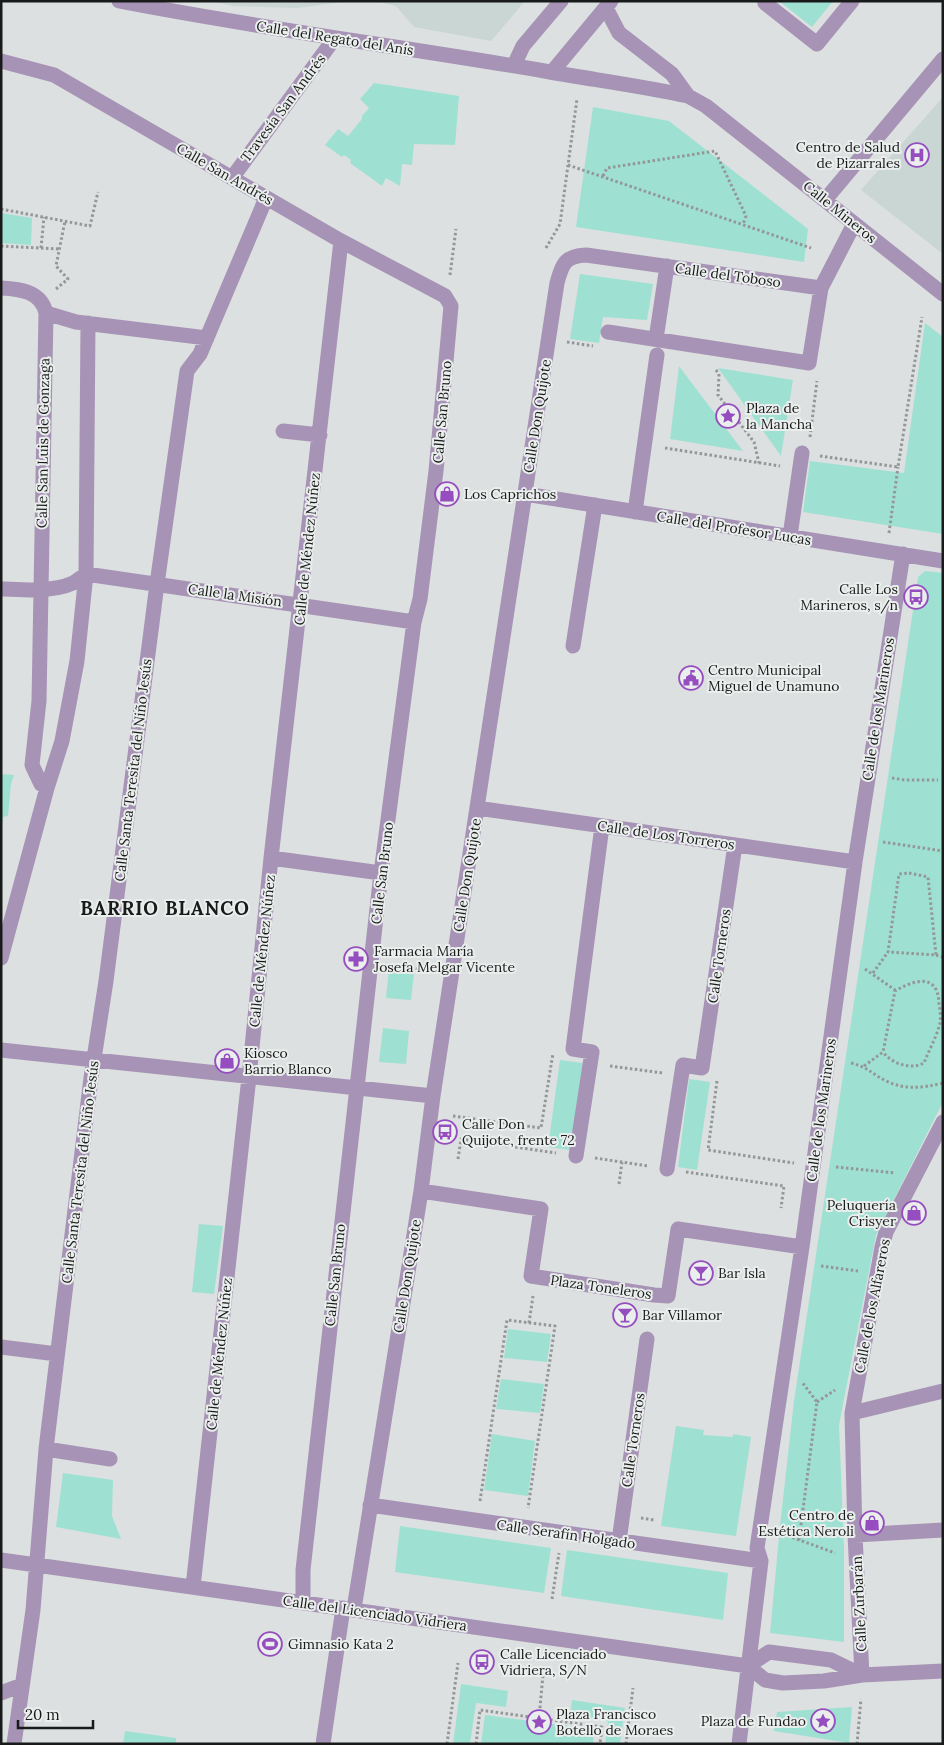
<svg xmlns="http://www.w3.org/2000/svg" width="944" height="1745" viewBox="0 0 944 1745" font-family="Lora,serif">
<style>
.built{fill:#c9d6d3}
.green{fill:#9ee1d3}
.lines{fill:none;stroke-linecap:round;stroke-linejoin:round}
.path{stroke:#949797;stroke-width:3;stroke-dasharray:2.5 2.5;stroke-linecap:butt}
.minor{stroke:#a793b5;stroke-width:15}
.labels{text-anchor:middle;stroke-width:4;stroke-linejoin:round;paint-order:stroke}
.street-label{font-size:14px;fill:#191a1a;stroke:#eaeeed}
.poi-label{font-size:14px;fill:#191a1a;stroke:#eaeeed;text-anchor:start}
.district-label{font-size:19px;font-weight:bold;letter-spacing:1px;fill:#191a1a;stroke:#eaeeed}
</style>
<rect width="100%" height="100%" fill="#dce0e0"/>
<path class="built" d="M 210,1 L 350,1 L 297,8 L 233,6 Z
M 375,1 L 525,1 L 491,41 L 414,27 L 396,6 Z
M 943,97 L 943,254 L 861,190 Z"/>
<path class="green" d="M 779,1 L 833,1 L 812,27 Z
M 374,83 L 459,96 L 455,145 L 414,144 L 412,165 L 402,164 L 400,186 L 386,178 L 382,186 L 350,163 L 351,160 L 344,155 L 342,157 L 325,145 L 338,129 L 348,136 L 362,119 L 362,116 L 369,108 L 360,99 Z
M 593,107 L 669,121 L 808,229 L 804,262 L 576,227 Z
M 1,213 L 32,218 L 31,245 L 1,243 Z
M 580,274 L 653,284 L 647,320 L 603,317 L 599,343 L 570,339 Z
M 925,323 L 943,337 L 943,534 L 803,512 L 810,461 L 904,473 Z
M 679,366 L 743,451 L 670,439 Z
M 718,368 L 793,380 L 781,456 Z
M 925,571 L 943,573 L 943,756 L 941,761 L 943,776 L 943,1102 L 876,1235 L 839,1425 L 844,1548 L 844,1642 L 770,1633 L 780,1526 L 794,1401 L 918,577 Z
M 1,774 L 14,775 L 11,784 L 8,816 L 3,817 L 3,822 L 1,822 Z
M 389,969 L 414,973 L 411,1000 L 386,998 Z
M 383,1028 L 409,1031 L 406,1064 L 379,1062 Z
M 560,1060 L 583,1063 L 570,1150 L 548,1147 Z
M 689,1079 L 710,1082 L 697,1170 L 678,1167 Z
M 199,1224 L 223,1226 L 214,1294 L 192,1292 Z
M 508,1329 L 551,1334 L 547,1362 L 504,1358 Z
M 501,1379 L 544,1384 L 540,1413 L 496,1409 Z
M 676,1426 L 704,1430 L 703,1435 L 733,1437 L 733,1434 L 751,1437 L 736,1536 L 661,1526 Z
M 492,1434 L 535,1441 L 528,1496 L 484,1490 Z
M 63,1473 L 113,1480 L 112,1516 L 121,1539 L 56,1527 Z
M 400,1526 L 551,1548 L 544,1593 L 395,1572 Z
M 567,1550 L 728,1573 L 723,1620 L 561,1596 Z
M 461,1684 L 508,1691 L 506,1707 L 476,1703 L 470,1744 L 453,1744 Z
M 572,1700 L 625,1708 L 620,1744 L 605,1744 L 608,1721 L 570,1715 Z
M 852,1707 L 849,1743 L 774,1731 L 777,1712 Z
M 485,1715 L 594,1729 L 593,1744 L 481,1744 Z
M 125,1731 L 176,1738 L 176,1744 L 123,1744 Z"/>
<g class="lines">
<path class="path" d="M 568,165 L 811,248
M 603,176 L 607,168 L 715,151 L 746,216 L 743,224
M 1,209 L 90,226 L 98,192
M 1,246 L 59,249
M 41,248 L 44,217
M 546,248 L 560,224 L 577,99
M 450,275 L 456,229
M 56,289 L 68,279 L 56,266 L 65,221
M 567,342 L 593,346
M 716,370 L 719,374 L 718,395 L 754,442 L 759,463
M 810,437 L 817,381
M 665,448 L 780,466
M 820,456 L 898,467 L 922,317
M 889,533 L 898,467
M 892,778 L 905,780 L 938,780
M 883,842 L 943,851
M 909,873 L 928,877 L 936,955 L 888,952 L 899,874 Z
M 936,955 L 943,957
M 391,965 L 432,971
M 865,969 L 895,990
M 873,973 L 888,952
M 851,1063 C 868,1067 872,1074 886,1081 C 905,1090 922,1088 943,1083
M 610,1066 L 663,1073
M 864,1066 L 883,1052 L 895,991 C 914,980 938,972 939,1004 C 940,1010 941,1017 940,1023 C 937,1036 929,1050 924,1063 C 911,1070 892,1064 883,1052
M 717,1081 L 708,1150 L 794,1163
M 453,1116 L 541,1128 L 553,1053
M 595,1158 L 648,1166
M 458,1159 L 461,1139 L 556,1153
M 836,1167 L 895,1173
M 686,1172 L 784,1186 L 781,1208
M 619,1184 L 622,1162
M 821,1266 L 858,1271
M 529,1323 L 533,1296
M 817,1402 L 835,1390
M 480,1501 L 507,1320 L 555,1326 L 528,1508
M 641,1518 L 654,1520
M 783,1534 L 835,1553
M 799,1540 L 817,1402 L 802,1382
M 552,1599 L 559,1553
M 539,1718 L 543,1675
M 447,1744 L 458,1663
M 476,1744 L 480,1710 L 602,1727 L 600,1744
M 626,1744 L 633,1688
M 857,1744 L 861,1699"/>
<path class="minor" d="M 119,1 C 262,29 406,47 550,72 C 596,80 642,86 688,96 L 706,106 L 943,294
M 766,1 L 765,3 L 817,44 L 852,1
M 606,8 L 619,33 L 672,74 L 688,96
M 1,61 L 54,75 L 341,241 L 445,296 L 451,306 L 436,471 L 420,599 L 414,622 L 381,873 L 303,1570 L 303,1602
M 514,65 L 523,46 L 561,1
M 552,72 L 611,1
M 232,178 L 334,39
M 825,200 L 943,59
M 1,288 C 20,289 41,291 46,313 L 39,701 L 32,765 L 41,784 L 47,788
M 46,313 L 76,322 L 207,338
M 608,332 L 809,363 L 821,288 L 854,224
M 656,339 L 667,266
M 283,431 L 320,435
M 525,494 L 943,561
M 635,512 L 657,355
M 790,536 L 802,453
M 1,589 C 21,590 54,592 73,583 C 77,581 82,577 86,574 L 414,622
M 573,646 L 595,505
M 477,808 L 855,862
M 271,858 L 381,873
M 1,958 L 47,788 L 62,741 L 77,661 L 86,574 L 88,323
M 1,1050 L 433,1096
M 576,1156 L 592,1052 L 573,1049 L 602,826
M 667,1169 L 683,1065 L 702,1068 L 735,845
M 421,1191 L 541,1209 L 531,1276 L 654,1295 L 668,1296 L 678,1229 L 802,1247
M 1,1347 L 57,1354
M 852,1413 L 943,1391
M 46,1449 L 110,1459
M 370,1505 L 761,1561
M 855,1535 L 943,1530
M 619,1541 L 647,1339
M 1,1560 L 748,1666
M 193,1587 L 249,1077 L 271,858 L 341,241
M 354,1609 L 421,1191 L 433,1096 L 557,283 C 562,264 565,256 586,255 L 821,288
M 748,1666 L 765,1680 L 783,1683 L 824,1681 L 862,1675 L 943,1671
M 748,1666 L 769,1652 L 831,1660 L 862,1675
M 862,1675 L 855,1535 L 852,1413 L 882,1247 L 886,1232 L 943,1122
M 1,1693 L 22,1685
M 14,1744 L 33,1610 L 46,1449 L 91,1078 L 106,981 L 157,584 L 187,371 L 200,354 L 266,198
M 323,1744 L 343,1608
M 739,1744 L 761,1561 L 757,1548 L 802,1247 L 855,862 L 903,554"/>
</g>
<defs>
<g id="hospital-ring" transform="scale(1.25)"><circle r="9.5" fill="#eaeeed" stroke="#964dbf" stroke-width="1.5"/><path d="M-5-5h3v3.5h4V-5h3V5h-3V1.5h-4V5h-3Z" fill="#964dbf"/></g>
<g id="sight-ring" transform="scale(1.25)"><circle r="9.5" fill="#eaeeed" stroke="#964dbf" stroke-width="1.5"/><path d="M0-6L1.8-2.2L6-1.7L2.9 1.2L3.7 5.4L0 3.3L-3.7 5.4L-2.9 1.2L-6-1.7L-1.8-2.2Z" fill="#964dbf"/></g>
<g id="shop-ring" transform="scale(1.25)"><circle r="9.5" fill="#eaeeed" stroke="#964dbf" stroke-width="1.5"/><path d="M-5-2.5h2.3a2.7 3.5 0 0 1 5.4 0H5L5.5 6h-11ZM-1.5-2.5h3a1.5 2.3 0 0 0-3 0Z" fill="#964dbf"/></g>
<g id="bus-ring" transform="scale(1.25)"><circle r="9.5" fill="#eaeeed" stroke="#964dbf" stroke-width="1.5"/><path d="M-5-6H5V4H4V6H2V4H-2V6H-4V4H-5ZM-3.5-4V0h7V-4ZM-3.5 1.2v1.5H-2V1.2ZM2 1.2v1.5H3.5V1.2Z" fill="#964dbf"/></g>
<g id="civic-ring" transform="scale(1.25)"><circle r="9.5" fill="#eaeeed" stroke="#964dbf" stroke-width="1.5"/><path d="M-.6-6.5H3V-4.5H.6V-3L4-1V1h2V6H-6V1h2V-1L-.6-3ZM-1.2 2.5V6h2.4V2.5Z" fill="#964dbf"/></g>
<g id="pharmacy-ring" transform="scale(1.25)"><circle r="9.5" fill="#eaeeed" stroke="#964dbf" stroke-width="1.5"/><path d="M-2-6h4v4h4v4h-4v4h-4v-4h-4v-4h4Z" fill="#964dbf"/></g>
<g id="bar-ring" transform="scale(1.25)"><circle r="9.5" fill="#eaeeed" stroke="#964dbf" stroke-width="1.5"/><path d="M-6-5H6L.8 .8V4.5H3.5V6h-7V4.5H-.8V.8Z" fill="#964dbf"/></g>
<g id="stadium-ring" transform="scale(1.25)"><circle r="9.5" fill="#eaeeed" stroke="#964dbf" stroke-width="1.5"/><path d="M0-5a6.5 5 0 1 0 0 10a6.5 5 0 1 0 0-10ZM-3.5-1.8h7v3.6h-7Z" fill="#964dbf"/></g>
</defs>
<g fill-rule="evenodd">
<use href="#hospital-ring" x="917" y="155"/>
<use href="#sight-ring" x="728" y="416"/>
<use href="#shop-ring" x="447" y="494"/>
<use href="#bus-ring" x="916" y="597"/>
<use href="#civic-ring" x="691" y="678"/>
<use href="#pharmacy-ring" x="356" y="959"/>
<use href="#shop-ring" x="227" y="1061"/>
<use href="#bus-ring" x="445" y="1132"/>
<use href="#shop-ring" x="914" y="1213"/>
<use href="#bar-ring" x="701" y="1273"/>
<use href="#bar-ring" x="625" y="1315"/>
<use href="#shop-ring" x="872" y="1523"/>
<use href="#stadium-ring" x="270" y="1644"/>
<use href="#bus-ring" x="482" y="1662"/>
<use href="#sight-ring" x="823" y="1721"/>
<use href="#sight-ring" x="539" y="1722"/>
</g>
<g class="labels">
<g class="street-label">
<text transform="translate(335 38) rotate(9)" y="5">Calle del Regato del Anís</text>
<text transform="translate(283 108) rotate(-53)" y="5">Travesía San Andrés</text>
<text transform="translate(225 174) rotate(30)" y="5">Calle San Andrés</text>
<text transform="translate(840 212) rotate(39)" y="5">Calle Mineros</text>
<text transform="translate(728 275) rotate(8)" y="5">Calle del Toboso</text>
<text transform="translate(442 412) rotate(-85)" y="5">Calle San Bruno</text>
<text transform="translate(537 416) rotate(-81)" y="5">Calle Don Quijote</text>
<text transform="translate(43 443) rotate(-89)" y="5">Calle San Luis de Gonzaga</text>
<text transform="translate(734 528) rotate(9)" y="5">Calle del Profesor Lucas</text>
<text transform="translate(307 549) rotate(-84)" y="5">Calle de Méndez Núñez</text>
<text transform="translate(235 595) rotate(8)" y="5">Calle la Misión</text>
<text transform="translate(878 709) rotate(-81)" y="5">Calle de los Marineros</text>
<text transform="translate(133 770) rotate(-83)" y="5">Calle Santa Teresita del Niño Jesús</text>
<text transform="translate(666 835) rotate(8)" y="5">Calle de Los Torreros</text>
<text transform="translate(382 873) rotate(-83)" y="5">Calle San Bruno</text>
<text transform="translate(467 875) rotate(-81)" y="5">Calle Don Quijote</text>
<text transform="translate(262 951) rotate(-84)" y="5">Calle de Méndez Núñez</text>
<text transform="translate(719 956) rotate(-82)" y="5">Calle Torneros</text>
<text transform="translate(821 1110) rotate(-82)" y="5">Calle de los Marineros</text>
<text transform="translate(80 1172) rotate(-83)" y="5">Calle Santa Teresita del Niño Jesús</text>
<text transform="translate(335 1275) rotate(-84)" y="5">Calle San Bruno</text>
<text transform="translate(407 1276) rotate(-81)" y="5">Calle Don Quijote</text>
<text transform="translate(601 1287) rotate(8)" y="5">Plaza Toneleros</text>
<text transform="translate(872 1306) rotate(-79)" y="5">Calle de los Alfareros</text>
<text transform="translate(219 1354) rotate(-84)" y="5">Calle de Méndez Núñez</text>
<text transform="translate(633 1440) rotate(-82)" y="5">Calle Torneros</text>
<text transform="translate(566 1534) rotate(8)" y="5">Calle Serafín Holgado</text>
<text transform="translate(859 1604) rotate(-93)" y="5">Calle Zurbarán</text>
<text transform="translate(375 1613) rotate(8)" y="5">Calle del Licenciado Vidriera</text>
</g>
<g class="poi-label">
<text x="900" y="152" text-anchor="end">Centro de Salud<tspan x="900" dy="16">de Pizarrales</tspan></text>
<text x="746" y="413">Plaza de<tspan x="746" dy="16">la Mancha</tspan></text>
<text x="464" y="499">Los Caprichos</text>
<text x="898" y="594" text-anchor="end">Calle Los<tspan x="898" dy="16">Marineros, s/n</tspan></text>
<text x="708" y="675">Centro Municipal<tspan x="708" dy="16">Miguel de Unamuno</tspan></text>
<text x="374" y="956">Farmacia María<tspan x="374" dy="16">Josefa Melgar Vicente</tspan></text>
<text x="244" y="1058">Kiosco<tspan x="244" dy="16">Barrio Blanco</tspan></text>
<text x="462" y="1129">Calle Don<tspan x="462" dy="16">Quijote, frente 72</tspan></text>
<text x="896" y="1210" text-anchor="end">Peluquería<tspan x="896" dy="16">Crisyer</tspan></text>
<text x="718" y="1278">Bar Isla</text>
<text x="642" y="1320">Bar Villamor</text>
<text x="854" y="1520" text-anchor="end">Centro de<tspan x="854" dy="16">Estética Neroli</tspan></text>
<text x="288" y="1649">Gimnasio Kata 2</text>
<text x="500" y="1659">Calle Licenciado<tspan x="500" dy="16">Vidriera, S/N</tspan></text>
<text x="556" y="1719">Plaza Francisco<tspan x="556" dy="16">Botello de Moraes</tspan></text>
<text x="806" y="1726" text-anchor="end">Plaza de Fundao</text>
</g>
<g class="district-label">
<text x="165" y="915">BARRIO BLANCO</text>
</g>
</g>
<rect width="944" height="1745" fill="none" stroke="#191a1a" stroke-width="5"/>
<path d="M18 1720v8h75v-8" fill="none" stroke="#191a1a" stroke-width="2.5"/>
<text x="25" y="1720" font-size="15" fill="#191a1a" stroke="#eaeeed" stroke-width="4" paint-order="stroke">20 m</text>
</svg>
